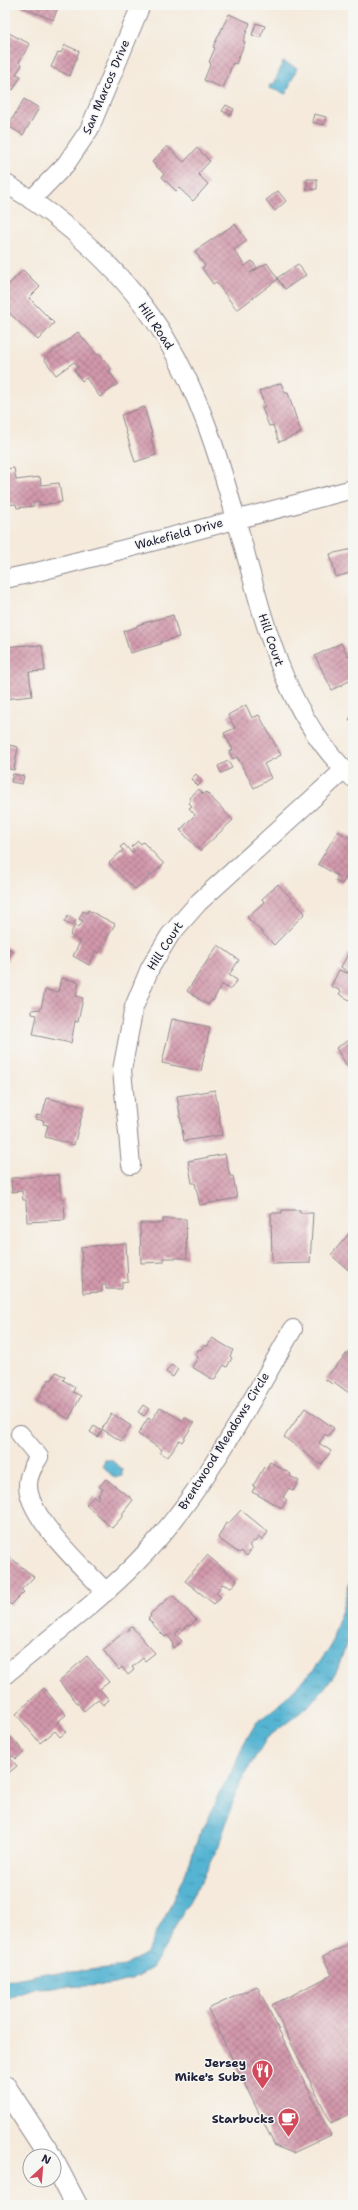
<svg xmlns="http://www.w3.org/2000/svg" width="358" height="2210" font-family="'Shantell Sans',sans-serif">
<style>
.water{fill:url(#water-ripples);stroke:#3b6b86}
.building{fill:url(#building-cross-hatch)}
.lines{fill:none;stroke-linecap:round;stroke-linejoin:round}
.minor-casing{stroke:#8c868b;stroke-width:20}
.major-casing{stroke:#8c868b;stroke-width:24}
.minor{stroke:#fff;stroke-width:18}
.major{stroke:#fff;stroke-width:22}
.labels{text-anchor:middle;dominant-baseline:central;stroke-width:3;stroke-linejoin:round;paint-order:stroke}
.street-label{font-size:12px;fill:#22223b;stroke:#f6f6f2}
.poi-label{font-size:12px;font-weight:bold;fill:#22223b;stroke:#f6f6f2;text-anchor:end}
</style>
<defs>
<pattern id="water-ripples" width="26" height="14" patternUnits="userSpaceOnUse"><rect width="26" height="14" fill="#54b4d2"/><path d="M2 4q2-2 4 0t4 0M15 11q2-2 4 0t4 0" fill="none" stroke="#4592ac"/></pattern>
<pattern id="building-cross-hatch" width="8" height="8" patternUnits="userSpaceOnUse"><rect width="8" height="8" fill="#d298ab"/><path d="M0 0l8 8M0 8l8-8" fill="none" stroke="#aa7c8c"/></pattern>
</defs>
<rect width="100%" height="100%" fill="#f6f6f2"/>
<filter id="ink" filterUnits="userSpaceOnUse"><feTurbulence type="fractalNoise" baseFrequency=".025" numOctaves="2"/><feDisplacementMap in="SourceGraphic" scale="8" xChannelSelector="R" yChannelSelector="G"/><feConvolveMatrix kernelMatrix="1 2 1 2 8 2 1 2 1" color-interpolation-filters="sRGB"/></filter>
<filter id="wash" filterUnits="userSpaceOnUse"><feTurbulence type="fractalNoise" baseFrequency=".012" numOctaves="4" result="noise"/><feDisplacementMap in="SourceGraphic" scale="16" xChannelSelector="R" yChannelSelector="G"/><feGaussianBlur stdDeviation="0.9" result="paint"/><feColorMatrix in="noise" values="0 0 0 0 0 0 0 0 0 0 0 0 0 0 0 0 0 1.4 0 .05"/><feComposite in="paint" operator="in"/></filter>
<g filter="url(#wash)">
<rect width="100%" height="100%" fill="#f5eadb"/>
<g class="water">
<path d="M 283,62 L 297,68 L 286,94 L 269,88 L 270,84 L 274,84 Z"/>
<path d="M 105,1460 L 111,1460 L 122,1469 L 122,1476 L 114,1478 L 103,1466 Z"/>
<path d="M 353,1572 L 353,1623 L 338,1668 L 331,1680 L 310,1705 L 267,1738 L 251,1764 L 238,1787 L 219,1845 L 204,1876 L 177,1922 L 168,1942 L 152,1968 L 132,1979 L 110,1985 L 36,1988 L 5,1999 L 5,1981 L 46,1973 L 62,1973 L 125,1966 L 146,1953 L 167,1913 L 190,1862 L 199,1835 L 208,1820 L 219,1793 L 233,1770 L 243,1745 L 256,1723 L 275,1708 L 315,1668 L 330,1648 Z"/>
</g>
<g id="blocks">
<g class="building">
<path d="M 17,5 L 59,5 L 53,20 Z"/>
<path d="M 229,14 L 250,23 L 243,41 L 245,42 L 236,64 L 233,63 L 223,88 L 204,80 L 211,63 L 209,62 L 215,48 L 213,47 Z"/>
<path d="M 256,23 L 265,26 L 260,38 L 252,35 Z"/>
<path d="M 5,31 L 30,44 L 19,62 L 22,65 L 16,74 L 21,76 L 13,90 L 5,85 Z"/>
<path d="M 65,45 L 79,51 L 70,76 L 51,67 L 58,52 L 61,53 Z"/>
<path d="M 24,99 L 39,108 L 23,135 L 8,126 Z"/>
<path d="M 226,105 L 234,109 L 231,115 L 222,111 Z"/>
<path d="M 314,114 L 326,117 L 324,125 L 312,122 Z"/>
<path d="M 167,146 L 184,162 L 197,148 L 210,161 L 198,174 L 208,184 L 193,201 L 179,188 L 176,191 L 162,177 L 164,174 L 152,162 Z"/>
<path d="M 307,179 L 317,179 L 317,189 L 307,190 Z"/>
<path d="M 278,191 L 286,201 L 275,211 L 266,200 Z"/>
<path d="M 235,224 L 247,241 L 234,250 L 245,266 L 252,261 L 257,268 L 250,273 L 267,263 L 278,279 L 237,310 L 216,282 L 213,284 L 202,268 L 205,266 L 195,251 Z"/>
<path d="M 298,264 L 306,275 L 285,289 L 277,278 Z"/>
<path d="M 23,270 L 40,287 L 29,298 L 54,323 L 38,340 L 5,309 L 5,288 Z"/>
<path d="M 78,332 L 97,355 L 100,354 L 111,369 L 109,371 L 118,384 L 100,397 L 86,378 L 82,381 L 74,369 L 78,367 L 74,362 L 56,375 L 44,359 Z"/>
<path d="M 281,383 L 285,393 L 288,393 L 301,433 L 279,442 L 273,425 L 269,426 L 262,408 L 265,406 L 259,391 Z"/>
<path d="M 144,407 L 153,437 L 151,438 L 156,455 L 135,462 L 121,415 Z"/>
<path d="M 14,468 L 16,480 L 40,477 L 41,485 L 59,483 L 62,502 L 40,505 L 39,501 L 34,502 L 34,506 L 17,508 L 16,504 L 5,505 L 5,469 Z"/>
<path d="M 353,549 L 353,572 L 336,577 L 330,554 Z"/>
<path d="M 173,615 L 179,637 L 161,642 L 161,644 L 130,653 L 123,631 L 137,627 L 137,625 Z"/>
<path d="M 341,643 L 348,656 L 353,654 L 353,689 L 349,681 L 332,690 L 315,656 Z"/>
<path d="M 27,645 L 42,646 L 45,671 L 29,672 L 32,696 L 5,699 L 5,647 Z"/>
<path d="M 246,705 L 252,718 L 259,715 L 281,755 L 264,764 L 271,778 L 254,788 L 237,757 L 233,759 L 229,752 L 233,750 L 224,733 L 235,728 L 228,715 Z"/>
<path d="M 353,715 L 353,724 L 349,719 Z"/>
<path d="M 5,744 L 18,747 L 14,770 L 5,768 Z"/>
<path d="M 228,761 L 232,768 L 221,773 L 218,766 Z"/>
<path d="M 13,774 L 24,776 L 22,784 L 11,782 Z"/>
<path d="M 196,774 L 202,781 L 198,786 L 191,779 Z"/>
<path d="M 199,789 L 203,794 L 206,792 L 233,820 L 200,851 L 180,830 L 195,815 L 189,808 L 192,806 L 188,802 L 190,800 L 189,798 Z"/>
<path d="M 338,831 L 353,840 L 353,881 L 346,877 L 342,884 L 335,881 L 338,876 L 318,864 Z"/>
<path d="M 138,841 L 141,844 L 143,842 L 164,864 L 135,889 L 109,863 L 123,850 L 120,847 L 124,844 L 132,853 L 134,850 L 131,847 Z"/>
<path d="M 278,884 L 305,913 L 274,945 L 247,917 L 264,902 L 262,899 Z"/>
<path d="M 88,910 L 115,924 L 99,953 L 96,951 L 89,965 L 73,956 L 80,942 L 70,935 L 75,925 L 79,927 L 83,921 L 79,919 L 83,911 L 87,913 Z"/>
<path d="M 68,916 L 76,920 L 73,926 L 64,922 Z"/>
<path d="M 218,945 L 239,960 L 229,975 L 237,980 L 230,990 L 222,984 L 213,1001 L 212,1000 L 208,1005 L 187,991 Z"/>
<path d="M 5,946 L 13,951 L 5,963 Z"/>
<path d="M 350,950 L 353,952 L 353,1002 L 339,994 L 341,991 L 331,986 L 339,970 L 350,974 L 341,967 Z"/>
<path d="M 61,978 L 79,982 L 76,996 L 83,998 L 78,1022 L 75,1021 L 71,1043 L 33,1035 L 37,1015 L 32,1014 L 32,1010 L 41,1009 L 45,990 L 58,992 Z"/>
<path d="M 172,1019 L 210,1027 L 201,1071 L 162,1063 Z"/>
<path d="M 353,1038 L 353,1069 L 351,1066 L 348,1068 L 336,1048 Z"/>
<path d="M 215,1090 L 222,1135 L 184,1141 L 177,1096 Z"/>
<path d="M 47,1098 L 84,1107 L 74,1145 L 45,1137 L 48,1125 L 43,1124 L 44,1121 L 36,1119 L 37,1115 L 42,1116 Z"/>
<path d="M 225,1154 L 230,1176 L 233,1176 L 237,1198 L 200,1205 L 195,1183 L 192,1183 L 188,1161 Z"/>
<path d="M 59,1175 L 61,1198 L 64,1198 L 65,1220 L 27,1222 L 26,1200 L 23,1200 L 22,1191 L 12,1192 L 11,1178 Z"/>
<path d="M 282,1210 L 300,1210 L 300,1213 L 313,1213 L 310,1263 L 272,1264 L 271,1213 L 282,1213 Z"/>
<path d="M 163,1219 L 186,1219 L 187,1258 L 164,1258 L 164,1262 L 141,1263 L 140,1223 L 163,1223 Z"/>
<path d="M 353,1229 L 353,1274 L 331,1255 Z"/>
<path d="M 126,1243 L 128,1281 L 122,1282 L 122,1289 L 106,1289 L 106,1285 L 102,1285 L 102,1292 L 83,1293 L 81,1247 Z"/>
<path d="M 212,1338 L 233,1350 L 230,1356 L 232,1358 L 227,1367 L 224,1365 L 214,1380 L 192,1367 L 198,1357 L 195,1355 L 199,1349 L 201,1350 L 204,1345 L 207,1347 Z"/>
<path d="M 353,1346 L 353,1396 L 334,1382 L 332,1384 L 325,1379 Z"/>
<path d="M 171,1365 L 178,1369 L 173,1377 L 166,1372 Z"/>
<path d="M 56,1372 L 65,1377 L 63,1380 L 75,1387 L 73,1392 L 81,1396 L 69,1419 L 37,1400 L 49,1379 L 52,1380 Z"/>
<path d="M 143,1405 L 149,1409 L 144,1416 L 138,1412 Z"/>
<path d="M 160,1407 L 183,1421 L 185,1417 L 194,1423 L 182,1442 L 179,1440 L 168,1457 L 160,1453 L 162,1450 L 138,1434 L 148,1418 L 152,1420 Z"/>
<path d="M 305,1408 L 334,1428 L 328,1436 L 325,1434 L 319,1443 L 331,1451 L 321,1465 L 284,1437 Z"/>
<path d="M 111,1413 L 131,1426 L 121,1441 L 102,1429 Z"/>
<path d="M 94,1426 L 102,1431 L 98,1437 L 90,1432 Z"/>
<path d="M 270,1462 L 291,1474 L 290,1476 L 299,1481 L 293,1491 L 289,1488 L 283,1497 L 287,1500 L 282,1508 L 252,1492 L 255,1487 L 253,1486 L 264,1467 L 267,1468 Z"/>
<path d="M 106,1479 L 133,1500 L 122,1514 L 124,1515 L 112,1528 L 86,1505 L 94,1496 L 97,1499 L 100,1496 L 98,1495 L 103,1489 L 99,1487 Z"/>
<path d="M 241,1510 L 268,1532 L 262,1540 L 258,1537 L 255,1542 L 253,1541 L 249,1546 L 252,1548 L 247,1556 L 241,1551 L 239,1553 L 218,1538 L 226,1523 L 228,1524 Z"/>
<path d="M 5,1553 L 34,1577 L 21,1590 L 24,1592 L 11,1605 L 5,1600 Z"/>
<path d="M 207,1555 L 237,1580 L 231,1588 L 222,1584 L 216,1593 L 221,1597 L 214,1604 L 185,1581 Z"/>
<path d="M 172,1595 L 196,1620 L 190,1626 L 188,1625 L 183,1630 L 181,1628 L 175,1634 L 182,1641 L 173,1648 L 172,1641 L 167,1635 L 165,1637 L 148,1619 L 151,1616 L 150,1614 Z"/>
<path d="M 132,1627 L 155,1653 L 145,1661 L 143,1658 L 132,1667 L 134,1670 L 128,1675 L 122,1667 L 119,1670 L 103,1650 L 125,1631 L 126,1632 Z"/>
<path d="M 87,1656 L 109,1682 L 100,1689 L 109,1700 L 103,1705 L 98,1699 L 84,1711 L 59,1681 Z"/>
<path d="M 44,1688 L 66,1715 L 57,1722 L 66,1732 L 60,1737 L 55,1731 L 40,1743 L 16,1714 Z"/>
<path d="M 5,1730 L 24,1752 L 16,1759 L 13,1756 L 10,1758 L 17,1766 L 5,1776 Z"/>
<path d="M 353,1942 L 353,2117 L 351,2113 L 331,2123 L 272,2005 L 332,1975 L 323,1957 Z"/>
<path d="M 257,1986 L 331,2135 L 293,2153 L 275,2146 L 208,2009 Z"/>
</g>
</g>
</g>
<g filter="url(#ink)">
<use href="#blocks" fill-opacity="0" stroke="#8c868b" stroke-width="1"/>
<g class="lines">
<defs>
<g id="minor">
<path d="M 5,183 C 66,219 128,276 165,337 C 199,393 219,457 236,519 C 262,610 280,711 353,778"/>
<path d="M 31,200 L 66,164 L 89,130 L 141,5"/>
<path d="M 5,579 L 33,573 L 353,489"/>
<path d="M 131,1165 L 122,1070 L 134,1007 L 150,968 L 170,935 L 199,902 L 344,770"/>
<path d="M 20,1434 L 39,1457 C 34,1465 28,1474 28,1485 C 28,1518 84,1568 106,1592"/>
<path d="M 5,1675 C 49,1638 96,1604 136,1563 C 202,1496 246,1409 293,1329"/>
</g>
<g id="major">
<path d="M 5,2087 L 50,2156"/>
<path d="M 54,2163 L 76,2205"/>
</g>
</defs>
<use href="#minor" class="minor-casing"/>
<use href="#major" class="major-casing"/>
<use href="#minor" class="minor"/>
<use href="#major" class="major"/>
</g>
</g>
<defs>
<symbol id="restaurant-pin" viewBox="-11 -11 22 30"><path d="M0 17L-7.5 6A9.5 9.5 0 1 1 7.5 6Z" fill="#d1495b" stroke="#f6f6f2"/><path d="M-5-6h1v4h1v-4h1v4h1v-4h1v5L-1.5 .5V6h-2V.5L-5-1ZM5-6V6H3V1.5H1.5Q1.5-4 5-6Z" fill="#fff"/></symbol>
<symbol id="cafe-pin" viewBox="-11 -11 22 30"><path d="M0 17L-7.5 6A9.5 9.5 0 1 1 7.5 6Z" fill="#d1495b" stroke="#f6f6f2"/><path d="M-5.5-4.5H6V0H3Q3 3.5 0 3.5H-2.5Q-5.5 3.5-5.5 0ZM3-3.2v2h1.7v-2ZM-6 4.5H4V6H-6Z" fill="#fff"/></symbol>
</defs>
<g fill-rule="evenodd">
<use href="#restaurant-pin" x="250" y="2058" width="25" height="34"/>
<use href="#cafe-pin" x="276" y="2106" width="25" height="34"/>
</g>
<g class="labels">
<g class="street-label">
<text transform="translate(106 87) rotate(-67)">San Marcos Drive</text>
<text transform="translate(156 326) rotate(56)">Hill Road</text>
<text transform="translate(179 534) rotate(-15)">Wakefield Drive</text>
<text transform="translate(271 640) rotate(71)">Hill Court</text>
<text transform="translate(165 946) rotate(-57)">Hill Court</text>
<text transform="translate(224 1441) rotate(-58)">Brentwood Meadows Circle</text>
</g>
<g class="poi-label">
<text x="246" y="2063">Jersey<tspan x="246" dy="14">Mike's Subs</tspan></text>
<text x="274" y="2119">Starbucks</text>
</g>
</g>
<rect width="358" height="2210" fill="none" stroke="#f6f6f2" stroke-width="20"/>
<g transform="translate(42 2168) rotate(26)"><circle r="19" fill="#f6f6f2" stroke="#a1a1a9"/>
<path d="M0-3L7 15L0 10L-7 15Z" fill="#d1495b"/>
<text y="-6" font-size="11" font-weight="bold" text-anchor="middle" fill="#22223b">N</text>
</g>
</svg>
